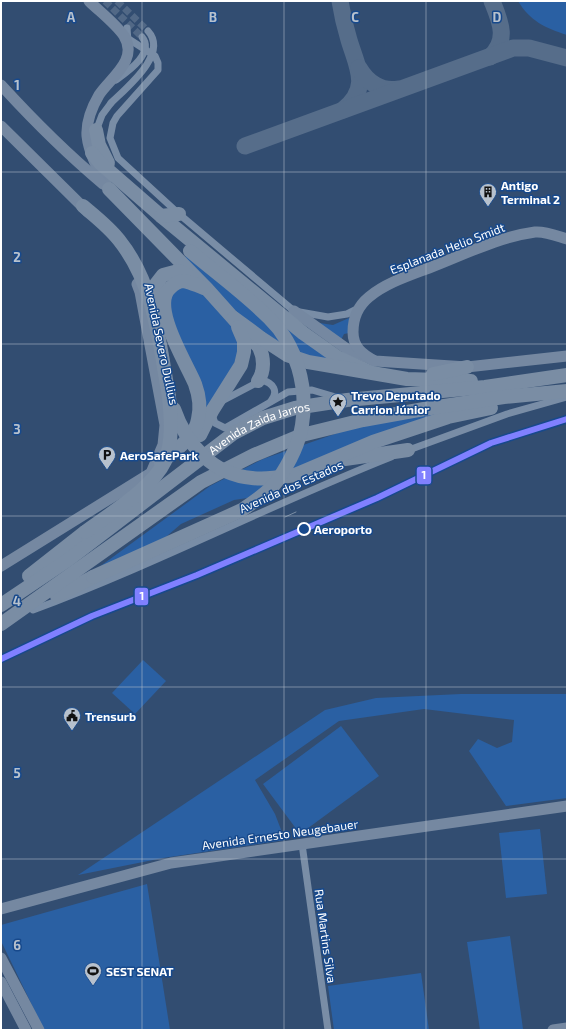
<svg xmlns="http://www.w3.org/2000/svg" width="568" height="1031" font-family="'Exo 2',sans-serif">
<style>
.green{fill:#2a60a3}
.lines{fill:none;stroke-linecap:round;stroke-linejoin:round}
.taxiway{stroke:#566d8a;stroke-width:17}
.street-tunnel{stroke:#516886;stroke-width:7;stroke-dasharray:7 3.5;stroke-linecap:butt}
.street{stroke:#798da6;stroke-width:7}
.secondary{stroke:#7588a1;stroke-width:11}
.highway{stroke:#7a8da4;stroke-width:14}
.tram{stroke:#7a8da4;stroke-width:1}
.street-bridge{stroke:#798da6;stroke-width:7}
.highway-bridge{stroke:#7a8da4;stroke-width:14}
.metro-1-casing{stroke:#17498c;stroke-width:9}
.metro-1{stroke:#8080ff;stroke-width:6}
.grid{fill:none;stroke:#b7c1cd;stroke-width:1;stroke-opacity:0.55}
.stop-dot{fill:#17498c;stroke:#fff;stroke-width:2}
.labels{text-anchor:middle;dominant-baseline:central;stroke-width:3;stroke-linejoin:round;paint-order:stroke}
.poi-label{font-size:12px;font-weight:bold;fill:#fff;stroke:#17498c;text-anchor:start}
.street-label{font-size:12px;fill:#fff;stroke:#17498c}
.stop-label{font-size:12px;font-weight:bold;fill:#fff;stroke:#17498c;text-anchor:start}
.grid-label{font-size:13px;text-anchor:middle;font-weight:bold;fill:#b7c1cd;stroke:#17498c;stroke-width:3;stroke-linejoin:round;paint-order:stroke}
.line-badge{stroke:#17498c;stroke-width:1.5}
.badge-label{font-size:11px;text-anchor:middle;font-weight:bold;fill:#fff}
</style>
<rect width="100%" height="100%" fill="#324d71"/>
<g class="green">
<path d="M 518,1 L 567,1 L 567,35 C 545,28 530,21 518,1 Z"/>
<path d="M 191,249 L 344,364 L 308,358 L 251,327 L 184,259 Z"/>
<path d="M 186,285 L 207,292 L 236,329 L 241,351 L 196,435 L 204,403 L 175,338 L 169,301 L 176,289 Z"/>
<path d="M 349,318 L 349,333 L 344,334 L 340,342 L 313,322 L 333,325 Z"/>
<path d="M 460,409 L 373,438 L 254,497 L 234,500 L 181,524 L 160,542 L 91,573 L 210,486 L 263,459 L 352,428 Z"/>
<path d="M 143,660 L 166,681 L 135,714 L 112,693 Z"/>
<path d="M 461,694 L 567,694 L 567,798 L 506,806 L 469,751 L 478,739 L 497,748 L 512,742 L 514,720 L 424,709 L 339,721 L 255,780 L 275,814 L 285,840 L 163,858 L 78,875 L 325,710 L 376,698 Z"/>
<path d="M 341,726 L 379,776 L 300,834 L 263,784 Z"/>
<path d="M 540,829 L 547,894 L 506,898 L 499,833 Z"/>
<path d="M 147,884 L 170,1030 L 44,1030 L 1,941 L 1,925 Z"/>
<path d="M 510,936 L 523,1029 L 480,1030 L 467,942 Z"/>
<path d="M 421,973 L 429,1030 L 334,1030 L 328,986 Z"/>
</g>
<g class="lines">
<g class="taxiway">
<path d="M 340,1 C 342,14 345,27 349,40 C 357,67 371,88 343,110"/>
<path d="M 490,57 C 509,40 500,21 492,1"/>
<path d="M 359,68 C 367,82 381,92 398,89"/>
<path d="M 245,146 L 513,48 L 529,48 L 567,58"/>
</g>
<g class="street-tunnel">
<path d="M 105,1 L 142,37"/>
<path d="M 117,1 L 148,31"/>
</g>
<g class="street">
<path d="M 127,28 L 128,41"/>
<path d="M 124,36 L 155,56 L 158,63 L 158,70 L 117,116 L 113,123 L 110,138 L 118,158 L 179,214 L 294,311 L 328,317 L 347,314 L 359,308"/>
<path d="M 116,80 C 127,72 155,53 142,37"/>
<path d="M 96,131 L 102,115 L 111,103"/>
<path d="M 222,401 L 262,380 C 273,383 279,391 271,401"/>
<path d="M 212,415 L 215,423 L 225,428 L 288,392 L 312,390 L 339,398"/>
<path d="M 406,451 L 507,414 L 567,397"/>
<path d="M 33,610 C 154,565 270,505 391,457"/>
<path d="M 302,844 L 328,1030"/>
</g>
<g class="secondary">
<path d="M 89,1 C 99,11 116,24 124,36 C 139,60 110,78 99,95 C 92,107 86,122 87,136 C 89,155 100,173 109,189"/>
<path d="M 1,85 C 33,120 66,153 103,184"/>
<path d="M 1,126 L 88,212"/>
<path d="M 294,311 L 347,349 L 375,361 L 467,367 L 567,356"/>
<path d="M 375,361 C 362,354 353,347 353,332 C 353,318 358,306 369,297 C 386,283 408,276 429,268 C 463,255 498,237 535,232 C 545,231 557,236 567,239"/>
<path d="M 1,566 L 151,473 L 163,445 L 165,425 L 140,292 L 137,284"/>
<path d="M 1,909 L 171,863 L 567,806"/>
<path d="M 1,958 L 39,1030"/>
<path d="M 1,982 L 26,1030"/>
<path d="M 553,1030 L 567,1028"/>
</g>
<g class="highway">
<path d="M 96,130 L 99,145 L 108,163"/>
<path d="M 92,153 L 100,163 L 161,216 L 303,333 L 337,357 L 370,372"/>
<path d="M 109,189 L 207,289 L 259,347 C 264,357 265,371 258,381"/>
<path d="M 83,206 C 96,217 109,227 119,240 C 155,285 159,342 169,397"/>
<path d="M 161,216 L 179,214"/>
<path d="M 154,304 L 156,284 L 163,275 L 178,271 L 183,272 L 192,278"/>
<path d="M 234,318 L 261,338 L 287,355 L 308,362 L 407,379 L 471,381"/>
<path d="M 433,374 L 467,367"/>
<path d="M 200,435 L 212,411 L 241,365 L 244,352 L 244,341 L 238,327"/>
<path d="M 345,459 L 408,450"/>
<path d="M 161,463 C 175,450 195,438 198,419 C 201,407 199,395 195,384 C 187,364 150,306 170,288 C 174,284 178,281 184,281 C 190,282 198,286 204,288"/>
<path d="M 295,475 L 373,442 L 448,417 L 491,408"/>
<path d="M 29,576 L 85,532"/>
<path d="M 57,596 L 93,577"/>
<path id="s1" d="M 1,605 L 68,560 L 234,433 L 263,418 L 295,408 L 347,400 L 485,387 L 567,375"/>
<path d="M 1,624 L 201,482 L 254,455 L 302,435 L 363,420 L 424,409 L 504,397 L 567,391"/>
</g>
<path class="tram" d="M 285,517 L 296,512"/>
<path class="street-bridge" d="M 111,103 C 126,88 169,54 148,31"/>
<g class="highway-bridge">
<path d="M 174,409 C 186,444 213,475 252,478 C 267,480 281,477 295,475"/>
<path d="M 85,532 C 109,514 152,489 165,461 C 173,441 171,418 169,397"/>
<path d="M 93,577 L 242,510 C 254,501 269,493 277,481 C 288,465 299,444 302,425 C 308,388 297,345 269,318 C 245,294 216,273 190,251"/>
</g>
<defs>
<path id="metro-1" d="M 1,659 L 92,616 L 197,575 L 377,498 L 491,443 L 567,419"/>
</defs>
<use href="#metro-1" class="metro-1-casing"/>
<use href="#metro-1" class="metro-1"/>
</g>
<path class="grid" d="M 142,1 L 142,1030M 284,1 L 284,1030M 426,1 L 426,1030M 1,172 L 567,172M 1,344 L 567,344M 1,516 L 567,516M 1,687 L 567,687M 1,859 L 567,859"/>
<defs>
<symbol id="building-pin" viewBox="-11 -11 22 30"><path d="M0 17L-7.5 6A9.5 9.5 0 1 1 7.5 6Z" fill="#b7c1cd" stroke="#17498c"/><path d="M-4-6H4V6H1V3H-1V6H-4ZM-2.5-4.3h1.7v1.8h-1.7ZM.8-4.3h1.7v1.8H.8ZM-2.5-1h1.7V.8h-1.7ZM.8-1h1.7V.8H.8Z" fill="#111"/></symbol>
<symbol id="sight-pin" viewBox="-11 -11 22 30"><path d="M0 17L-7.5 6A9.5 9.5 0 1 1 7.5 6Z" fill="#b7c1cd" stroke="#17498c"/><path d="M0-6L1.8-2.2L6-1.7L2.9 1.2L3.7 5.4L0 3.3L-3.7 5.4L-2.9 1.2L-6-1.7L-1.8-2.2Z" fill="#111"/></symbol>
<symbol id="parking-pin" viewBox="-11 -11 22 30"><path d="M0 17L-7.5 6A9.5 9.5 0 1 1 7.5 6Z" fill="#b7c1cd" stroke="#17498c"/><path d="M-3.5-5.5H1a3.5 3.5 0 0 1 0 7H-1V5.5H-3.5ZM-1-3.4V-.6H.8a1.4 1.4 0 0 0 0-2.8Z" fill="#111"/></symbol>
<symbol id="civic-pin" viewBox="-11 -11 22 30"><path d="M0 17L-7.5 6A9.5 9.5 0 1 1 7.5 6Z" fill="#b7c1cd" stroke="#17498c"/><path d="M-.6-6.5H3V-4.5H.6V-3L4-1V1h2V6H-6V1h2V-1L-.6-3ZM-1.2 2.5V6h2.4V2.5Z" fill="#111"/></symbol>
<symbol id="stadium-pin" viewBox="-11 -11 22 30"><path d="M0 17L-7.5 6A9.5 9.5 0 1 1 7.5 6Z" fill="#b7c1cd" stroke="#17498c"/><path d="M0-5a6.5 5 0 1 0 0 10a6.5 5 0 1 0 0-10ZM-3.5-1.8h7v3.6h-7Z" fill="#111"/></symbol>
</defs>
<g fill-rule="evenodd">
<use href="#building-pin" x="478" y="182" width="20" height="27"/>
<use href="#sight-pin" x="328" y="392" width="20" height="27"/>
<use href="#parking-pin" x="97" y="445" width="20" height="27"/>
<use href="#civic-pin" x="62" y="706" width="20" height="27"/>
<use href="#stadium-pin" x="83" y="961" width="20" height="27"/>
</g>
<circle class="stop-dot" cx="304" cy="529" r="6"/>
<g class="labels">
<g class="poi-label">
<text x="501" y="185">Antigo<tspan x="501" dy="14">Terminal 2</tspan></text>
<text x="351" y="395">Trevo Deputado<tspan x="351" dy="14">Carrion Júnior</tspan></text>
<text x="120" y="455">AeroSafePark</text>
<text x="85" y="716">Trensurb</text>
<text x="106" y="971">SEST SENAT</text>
</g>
<g class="street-label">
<text transform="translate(447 248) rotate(-21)">Esplanada Helio Smidt</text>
<text transform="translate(162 344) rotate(78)">Avenida Severo Dullius</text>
<text stroke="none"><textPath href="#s1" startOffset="315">Avenida Zaida Jarros</textPath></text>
<text transform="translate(291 486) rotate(-24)">Avenida dos Estados</text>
<text transform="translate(280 834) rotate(-8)">Avenida Ernesto Neugebauer</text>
<text transform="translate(326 936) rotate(82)">Rua Martins Silva</text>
</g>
<g class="stop-label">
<text x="314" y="529">Aeroporto</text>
</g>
</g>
<g class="grid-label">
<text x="71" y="22">A</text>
<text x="213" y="22">B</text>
<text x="355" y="22">C</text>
<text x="497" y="22">D</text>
<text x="17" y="90">1</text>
<text x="17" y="262">2</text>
<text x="17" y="434">3</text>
<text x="17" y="606">4</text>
<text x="17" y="778">5</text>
<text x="17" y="950">6</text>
</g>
<g class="line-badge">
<rect x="416" y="466" width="16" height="19" rx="4" fill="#8080ff"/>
<rect x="134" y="587" width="15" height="19" rx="4" fill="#8080ff"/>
</g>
<g class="badge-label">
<text x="424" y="479">1</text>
<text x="142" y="600">1</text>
</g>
<rect width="568" height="1031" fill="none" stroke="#ffffff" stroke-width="4"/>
</svg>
